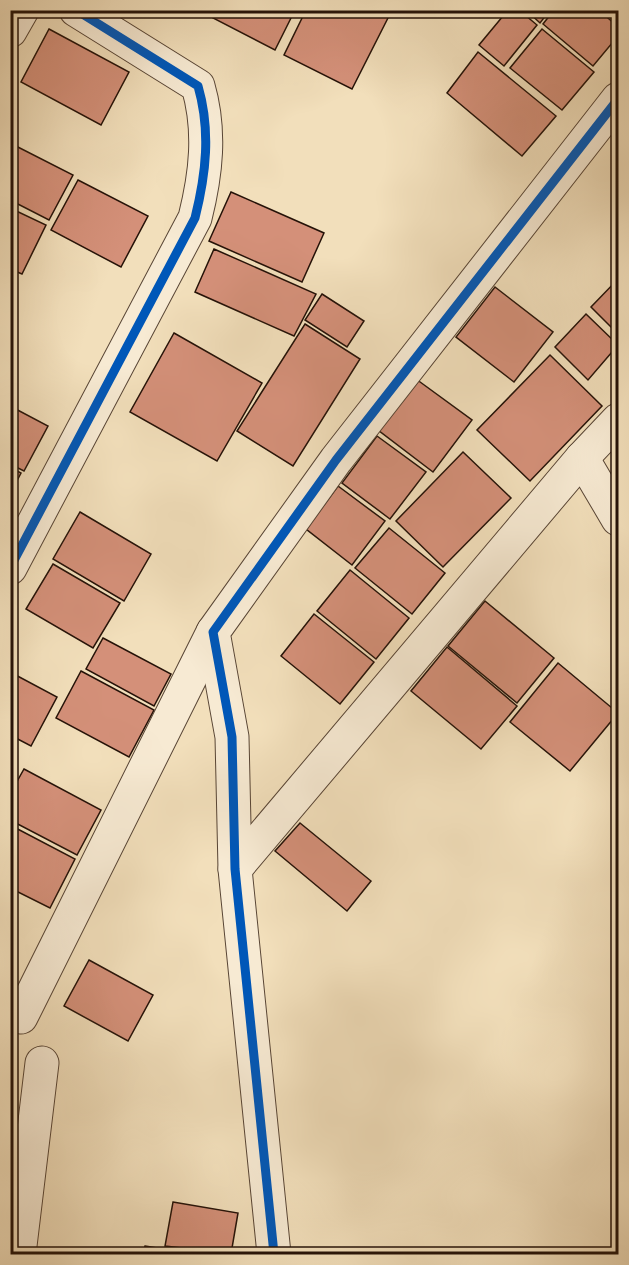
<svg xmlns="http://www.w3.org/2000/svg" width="629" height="1265" font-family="'IM FELL DW Pica',serif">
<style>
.building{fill:#d49079;stroke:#251208;stroke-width:1.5}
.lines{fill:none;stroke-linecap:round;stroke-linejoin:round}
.minor-casing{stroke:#584535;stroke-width:35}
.minor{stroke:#f7ead3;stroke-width:33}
.cycleway-casing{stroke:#f7ead3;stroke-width:13}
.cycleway{stroke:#0057b8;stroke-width:9}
</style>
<rect width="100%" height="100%" fill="#f2dfbb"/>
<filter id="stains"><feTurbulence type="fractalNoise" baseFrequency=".00333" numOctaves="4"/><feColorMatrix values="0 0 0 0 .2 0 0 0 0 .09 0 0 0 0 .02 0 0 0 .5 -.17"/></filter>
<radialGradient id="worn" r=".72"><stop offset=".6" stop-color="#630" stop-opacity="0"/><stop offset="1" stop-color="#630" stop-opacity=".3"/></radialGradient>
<g class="building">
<path d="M 217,10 L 295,10 L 275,50 L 213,18 Z"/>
<path d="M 306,10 L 392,10 L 352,89 L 284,55 Z"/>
<path d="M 508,10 L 519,10 L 537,25 L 504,66 L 479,45 Z"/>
<path d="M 526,10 L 550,10 L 540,23 Z"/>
<path d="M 554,10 L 599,10 L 618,27 L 618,36 L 593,66 L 543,24 Z"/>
<path d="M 49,29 L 129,72 L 101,125 L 21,82 Z"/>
<path d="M 542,29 L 594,72 L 562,110 L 510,68 Z"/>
<path d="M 478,52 L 556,116 L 522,156 L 447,93 Z"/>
<path d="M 10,143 L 73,175 L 49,220 L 10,200 Z"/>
<path d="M 78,180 L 148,216 L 121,267 L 51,230 Z"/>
<path d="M 231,192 L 324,233 L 302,282 L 209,241 Z"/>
<path d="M 10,208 L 46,225 L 22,274 L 10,269 Z"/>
<path d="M 214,249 L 316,294 L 294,336 L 195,292 Z"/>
<path d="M 618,279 L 618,334 L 591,307 Z"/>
<path d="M 495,287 L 553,332 L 514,382 L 456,337 Z"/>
<path d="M 322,294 L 364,321 L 347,347 L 305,320 Z"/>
<path d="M 586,314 L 618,345 L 588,380 L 555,347 Z"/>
<path d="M 305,324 L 360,359 L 293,466 L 237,431 Z"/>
<path d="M 174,333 L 262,383 L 217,461 L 130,412 Z"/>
<path d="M 550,355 L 602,406 L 530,481 L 477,430 Z"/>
<path d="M 416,379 L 472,420 L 433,472 L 378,430 Z"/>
<path d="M 10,406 L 48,426 L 24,471 L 10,464 Z"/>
<path d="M 377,436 L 426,472 L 390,519 L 342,483 Z"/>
<path d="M 463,452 L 511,498 L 443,567 L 396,521 Z"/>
<path d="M 10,467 L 21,473 L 10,494 Z"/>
<path d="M 338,486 L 385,521 L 352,565 L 306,529 Z"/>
<path d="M 80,512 L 151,554 L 124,601 L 53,559 Z"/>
<path d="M 389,528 L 445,573 L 412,614 L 355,568 Z"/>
<path d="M 53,564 L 120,603 L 93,648 L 26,609 Z"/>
<path d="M 350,570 L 409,618 L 376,659 L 317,611 Z"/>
<path d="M 485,601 L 554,658 L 517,703 L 448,646 Z"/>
<path d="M 314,614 L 374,662 L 340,704 L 281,656 Z"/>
<path d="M 103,638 L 171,674 L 154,706 L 86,669 Z"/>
<path d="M 447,647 L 517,706 L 481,749 L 411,691 Z"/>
<path d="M 558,663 L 618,713 L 570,771 L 510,722 Z"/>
<path d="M 81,671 L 154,710 L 129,757 L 56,718 Z"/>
<path d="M 10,672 L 57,697 L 31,746 L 10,735 Z"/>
<path d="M 24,769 L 101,810 L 77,855 L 10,820 L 10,794 Z"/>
<path d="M 300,823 L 371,881 L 347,911 L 275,851 Z"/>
<path d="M 10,825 L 75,859 L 50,908 L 10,888 Z"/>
<path d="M 89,960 L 153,995 L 128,1041 L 64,1006 Z"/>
<path d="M 173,1202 L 238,1213 L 231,1254 L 165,1246 Z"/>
<path d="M 145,1246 L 194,1254 L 143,1254 Z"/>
</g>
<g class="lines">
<defs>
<g id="minor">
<path d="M 10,31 L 22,10"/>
<path d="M 582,458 L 618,519"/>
<path d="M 10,568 L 195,218 C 206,174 211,131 198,86 L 76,10"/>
<path d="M 235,869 L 582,458 L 618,420"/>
<path d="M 21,1017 L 213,632"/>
<path d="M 19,1254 L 42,1063"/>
<path d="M 274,1254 L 235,869 L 232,737 L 213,632 L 336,460 L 618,99"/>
</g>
</defs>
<use href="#minor" class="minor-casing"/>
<use href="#minor" class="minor"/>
<defs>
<g id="cycleway">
<path d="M 10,568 L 195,218 C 206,174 211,131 198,86 L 76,10"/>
<path d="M 274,1254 L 235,869 L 232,737 L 213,632 L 336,460 L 618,99"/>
</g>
</defs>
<use href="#cycleway" class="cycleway-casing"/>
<use href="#cycleway" class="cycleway"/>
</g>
<rect width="629" height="1265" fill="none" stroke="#f2dfbb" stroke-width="36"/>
<rect x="12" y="12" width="605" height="1241" fill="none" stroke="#251208" stroke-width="3"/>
<rect x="18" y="18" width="593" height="1229" fill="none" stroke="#251208" stroke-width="1.5"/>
<rect width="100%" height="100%" filter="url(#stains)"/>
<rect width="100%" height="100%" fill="url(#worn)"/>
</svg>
